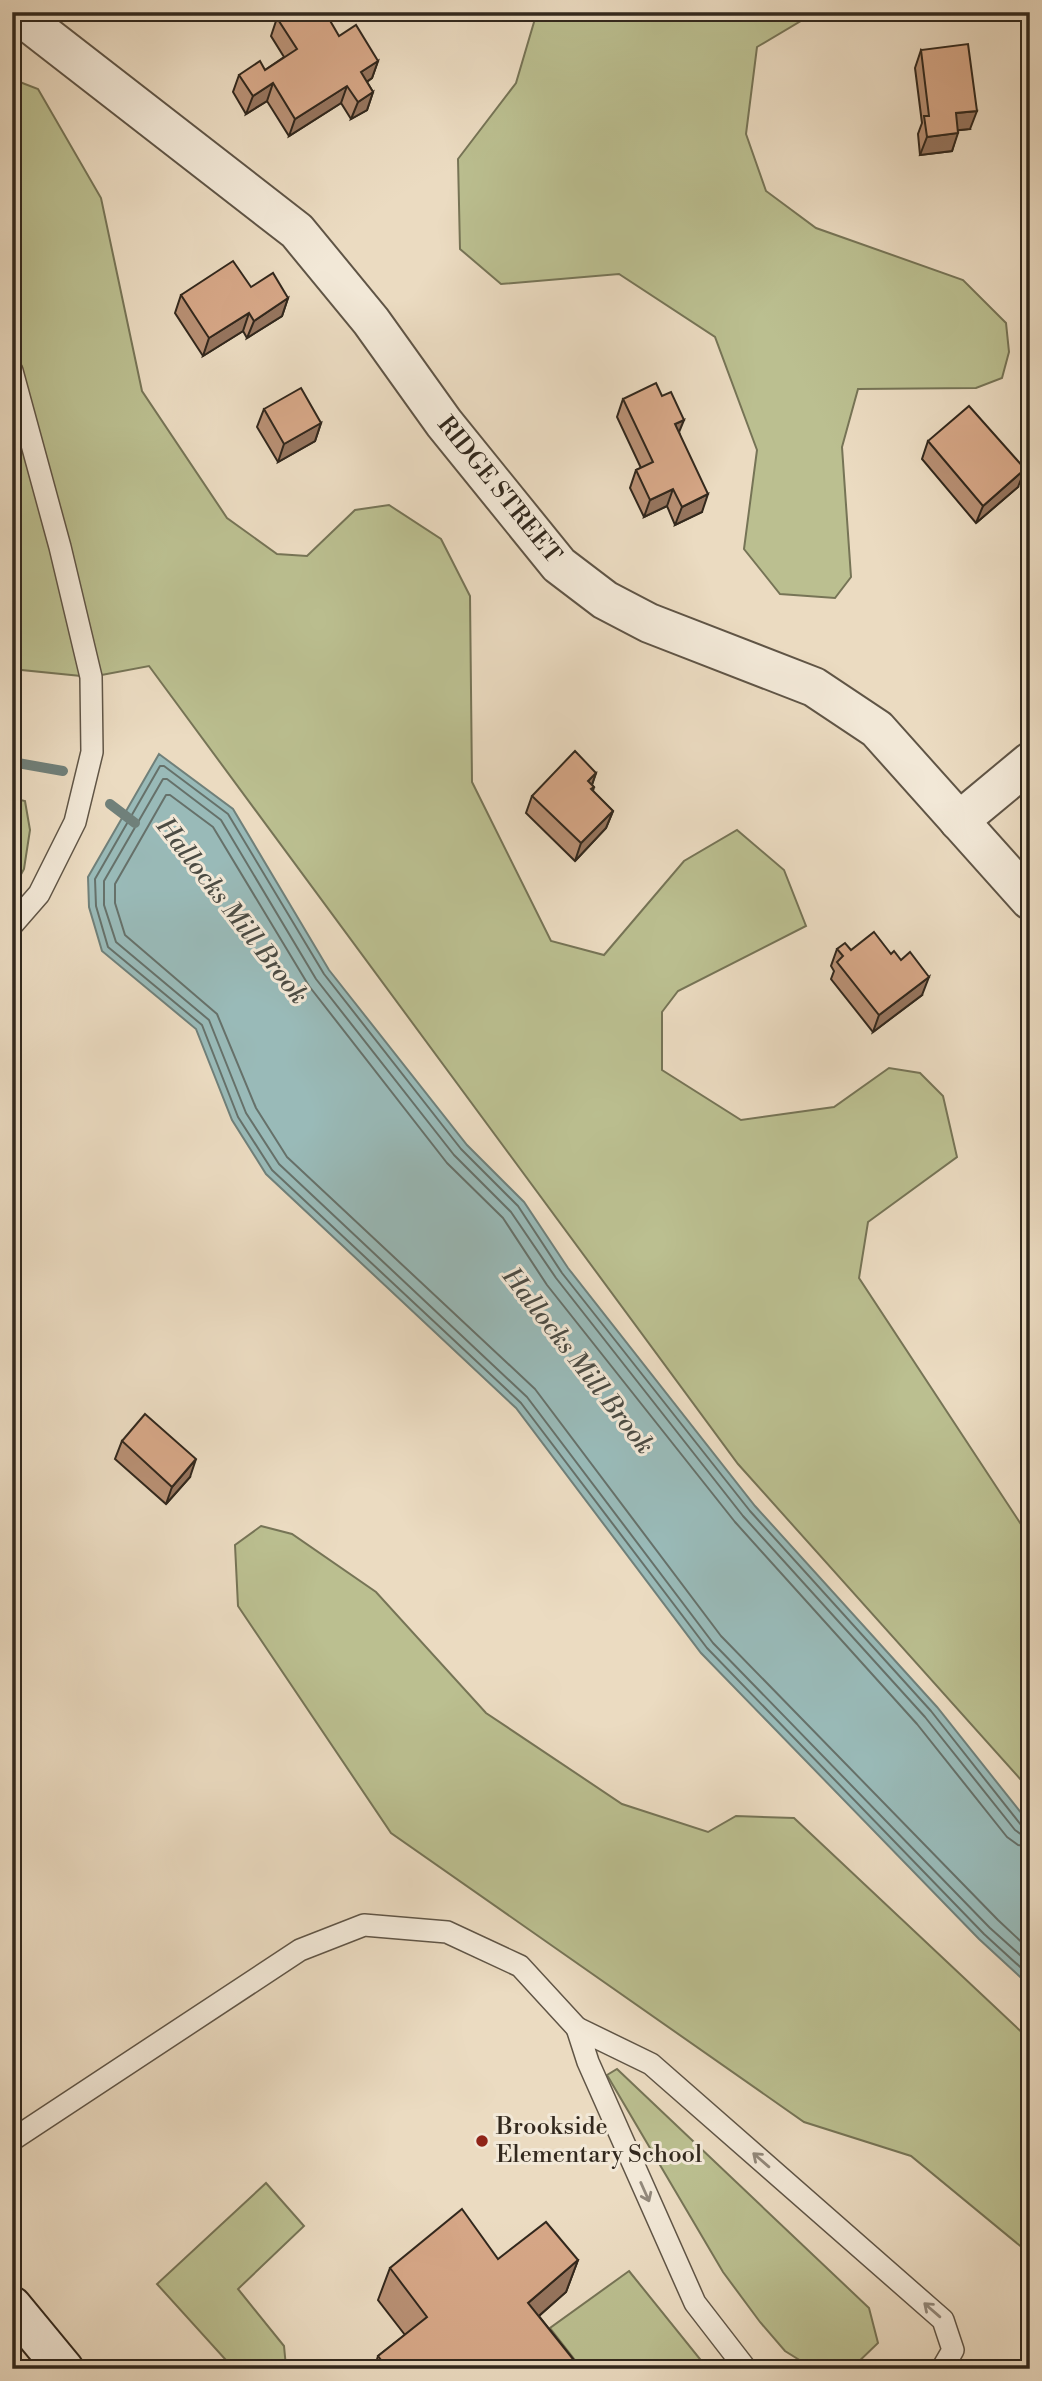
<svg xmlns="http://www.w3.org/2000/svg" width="1042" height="2381" font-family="'Libre Bodoni',serif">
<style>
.green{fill:#bbbf90;stroke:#767456;stroke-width:2}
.water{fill:#99bab8;stroke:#70807a;stroke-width:2}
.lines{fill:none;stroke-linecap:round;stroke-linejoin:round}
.shore{stroke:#66716a;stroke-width:2}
.stream{stroke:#70807a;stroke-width:10}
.lane-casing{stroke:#605546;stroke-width:24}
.street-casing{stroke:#605546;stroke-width:42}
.secondary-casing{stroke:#32281d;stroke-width:42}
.lane{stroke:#f2e8d7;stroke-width:21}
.street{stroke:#f2e8d7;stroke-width:38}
.secondary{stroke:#f2e8d7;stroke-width:38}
.wall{fill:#b89074;stroke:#32281d;stroke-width:2}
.shaded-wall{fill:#96755e;stroke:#32281d;stroke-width:2}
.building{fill:#d6a787;stroke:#32281d;stroke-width:2}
.oneway{stroke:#92887a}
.poi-dot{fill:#8f2418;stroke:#f2e8d7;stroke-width:2.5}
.labels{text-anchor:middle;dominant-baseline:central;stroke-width:6;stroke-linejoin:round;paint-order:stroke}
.street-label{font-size:24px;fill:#32281d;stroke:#f2e8d7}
.poi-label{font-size:24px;fill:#32281d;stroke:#f2e8d7;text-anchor:start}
.water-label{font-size:26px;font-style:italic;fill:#4c4c44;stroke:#f2e8d7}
</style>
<rect width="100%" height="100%" fill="#ebdbc1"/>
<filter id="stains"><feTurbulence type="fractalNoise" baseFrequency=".00286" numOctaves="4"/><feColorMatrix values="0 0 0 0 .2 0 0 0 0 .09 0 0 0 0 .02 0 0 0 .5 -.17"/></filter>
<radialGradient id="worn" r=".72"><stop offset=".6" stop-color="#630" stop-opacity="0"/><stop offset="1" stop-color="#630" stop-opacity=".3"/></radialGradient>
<g class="green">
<path d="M 537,12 L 901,12 L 806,18 L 757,47 L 746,134 L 766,191 L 816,228 L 963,280 L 1006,323 L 1009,352 L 1002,378 L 976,388 L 858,389 L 842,447 L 851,577 L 835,598 L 780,594 L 744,549 L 757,450 L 715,337 L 619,274 L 501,284 L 460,249 L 458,159 L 516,83 Z"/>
<path d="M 12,79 L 38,89 L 101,198 L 142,391 L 227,518 L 277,554 L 307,556 L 355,510 L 389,505 L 441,539 L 470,596 L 472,782 L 551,941 L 604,955 L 684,861 L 737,830 L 784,870 L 806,926 L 678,991 L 662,1012 L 662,1070 L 741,1120 L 834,1107 L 889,1068 L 920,1073 L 943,1096 L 957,1157 L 868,1222 L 859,1278 L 1030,1538 L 1030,1790 L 738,1464 L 149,666 L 91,677 L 12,669 Z"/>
<path d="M 12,798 L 25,801 L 30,830 L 24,869 L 12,891 Z"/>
<path d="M 261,1526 L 292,1534 L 376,1592 L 486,1713 L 622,1804 L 708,1832 L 736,1816 L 794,1818 L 1030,2040 L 1030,2254 L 911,2156 L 804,2122 L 391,1833 L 238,1606 L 235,1545 Z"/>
<path d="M 617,2069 L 869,2308 L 878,2343 L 851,2369 L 814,2369 L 785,2351 L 760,2322 L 723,2272 L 607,2075 Z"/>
<path d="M 266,2183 L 304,2226 L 238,2289 L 284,2346 L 286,2367 L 284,2369 L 234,2369 L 157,2284 Z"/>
<path d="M 629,2271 L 708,2369 L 582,2369 L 550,2328 Z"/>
</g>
<path class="water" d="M 159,754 L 233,809 L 329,970 L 467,1145 L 524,1202 L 568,1268 L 755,1506 L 937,1707 L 1030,1824 L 1030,1986 L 979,1939 L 701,1653 L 516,1408 L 266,1174 L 232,1120 L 196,1029 L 102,951 L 89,907 L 88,877 Z"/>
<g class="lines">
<g class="shore">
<path d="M 1030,1827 L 1021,1825 L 931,1711 L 750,1511 L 562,1273 L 518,1206 L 461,1149 L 324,974 L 228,814 L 164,766 L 160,766 L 95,879 L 96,906 L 108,947 L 202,1025 L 238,1117 L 272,1170 L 521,1403 L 707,1648 L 984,1934 L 1030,1976"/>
<path d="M 1030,1836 L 1022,1835 L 1015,1830 L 925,1717 L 743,1516 L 556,1278 L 511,1212 L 454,1155 L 316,979 L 221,820 L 167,779 L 163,779 L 104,881 L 104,905 L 116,942 L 209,1020 L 246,1113 L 279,1164 L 527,1397 L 713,1643 L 990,1928 L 1030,1964"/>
<path d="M 1030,1847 L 1018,1845 L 1007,1837 L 917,1724 L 735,1522 L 547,1285 L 503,1218 L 447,1163 L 309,986 L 213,827 L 170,795 L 166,795 L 115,884 L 115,903 L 125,935 L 217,1014 L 256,1108 L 287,1157 L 535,1389 L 721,1636 L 998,1920 L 1030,1950"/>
</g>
<g class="stream">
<path d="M 12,762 L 63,771"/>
<path d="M 110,804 L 135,823"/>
</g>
<defs>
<g id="lane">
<path d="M 12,371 L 60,547 L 91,677 L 92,752 L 75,822 L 39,894 L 12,925"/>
<path d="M 12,2140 L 300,1950 L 364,1925 L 447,1932 L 520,1966 L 577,2028"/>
<path d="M 746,2369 L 695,2303 L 588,2062 L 577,2028 L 651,2064 L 943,2320 L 953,2350 L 942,2369"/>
</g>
<g id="street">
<path d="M 15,12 L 297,231 L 371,321 L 444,423 L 559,565 L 605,600 L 649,623 L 814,687 L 877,729 L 1030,900"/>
<path d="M 959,821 L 1030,762"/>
</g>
<path id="secondary" d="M 12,2306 L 64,2369"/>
</defs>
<use href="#lane" class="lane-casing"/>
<use href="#street" class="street-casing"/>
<use href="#secondary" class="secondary-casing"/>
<use href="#lane" class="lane"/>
<use href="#street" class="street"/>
<use href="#secondary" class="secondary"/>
</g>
<g class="wall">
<path d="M 277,18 L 339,36 L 378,61 L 372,78 L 367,82 L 373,92 L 367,110 L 351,119 L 341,103 L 289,136 L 267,101 L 246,114 L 233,92 L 239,75 L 265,70 L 284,57 L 271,36 Z"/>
<path d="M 921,50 L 970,129 L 958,130 L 952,151 L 920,155 L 918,134 L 922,123 L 915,68 Z"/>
<path d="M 251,287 L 288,298 L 282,316 L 247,338 L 243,331 L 203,356 L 175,313 L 181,295 Z"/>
<path d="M 623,399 L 679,432 L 702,512 L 675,525 L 667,506 L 644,517 L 630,488 L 636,470 L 641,468 L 617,417 Z"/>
<path d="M 264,409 L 321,423 L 315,441 L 278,462 L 257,427 Z"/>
<path d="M 928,441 L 1018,487 L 976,523 L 922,459 Z"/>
<path d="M 596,773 L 592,785 L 594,787 L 593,791 L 613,811 L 606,828 L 575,861 L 526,813 L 532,796 Z"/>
<path d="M 837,949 L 851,950 L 922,995 L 873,1032 L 831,979 L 834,971 L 831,966 Z"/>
<path d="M 122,1441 L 190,1477 L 166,1504 L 115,1459 Z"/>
<path d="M 498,2259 L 578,2260 L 566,2292 L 539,2316 L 581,2369 L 374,2369 L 378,2356 L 405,2335 L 378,2300 L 390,2268 Z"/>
</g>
<g class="shaded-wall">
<path d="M 378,61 L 372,78 L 354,90 L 361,72 Z"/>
<path d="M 273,83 L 267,101 L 246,114 L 253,96 Z"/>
<path d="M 347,86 L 341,103 L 289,136 L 295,119 Z"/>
<path d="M 373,92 L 367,110 L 351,119 L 358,102 Z"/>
<path d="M 977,111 L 970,129 L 950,131 L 956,113 Z"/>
<path d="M 958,133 L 952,151 L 920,155 L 927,137 Z"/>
<path d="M 288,298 L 282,316 L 247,338 L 254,321 Z"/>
<path d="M 249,313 L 243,331 L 203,356 L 209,338 Z"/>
<path d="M 684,420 L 677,437 L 675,424 Z"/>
<path d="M 321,423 L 315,441 L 278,462 L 284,444 Z"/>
<path d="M 1025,469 L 1018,487 L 976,523 L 983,506 Z"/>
<path d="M 673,489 L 667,506 L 644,517 L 650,500 Z"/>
<path d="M 708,494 L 702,512 L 675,525 L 682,507 Z"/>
<path d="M 596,773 L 590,790 L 588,781 Z"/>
<path d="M 613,811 L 606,828 L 575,861 L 581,843 Z"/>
<path d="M 929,977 L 922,995 L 873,1032 L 879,1015 Z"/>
<path d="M 196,1459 L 190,1477 L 166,1504 L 172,1487 Z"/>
<path d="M 578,2260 L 566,2292 L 517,2335 L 528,2303 Z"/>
</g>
<g class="building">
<path d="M 287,12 L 325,12 L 339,36 L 356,25 L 378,61 L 361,72 L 373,92 L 358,102 L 347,86 L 295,119 L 273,83 L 253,96 L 239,75 L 260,61 L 265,70 L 297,49 L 277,18 Z"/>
<path d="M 968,44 L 977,111 L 956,113 L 958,133 L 927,137 L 924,116 L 929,116 L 921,50 Z"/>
<path d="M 233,261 L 251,287 L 273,273 L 288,298 L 254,321 L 249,313 L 209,338 L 181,295 Z"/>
<path d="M 656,383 L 662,396 L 671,392 L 684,420 L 675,424 L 708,494 L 682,507 L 673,489 L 650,500 L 636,470 L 653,462 L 623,399 Z"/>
<path d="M 301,388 L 321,423 L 284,444 L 264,409 Z"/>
<path d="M 969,406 L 1025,469 L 983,506 L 928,441 Z"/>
<path d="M 575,751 L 596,773 L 588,781 L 594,787 L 591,789 L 613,811 L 581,843 L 532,796 Z"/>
<path d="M 874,932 L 891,954 L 894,951 L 901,960 L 910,952 L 929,977 L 879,1015 L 837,962 L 843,956 L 837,949 L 845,943 L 851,950 Z"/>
<path d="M 145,1414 L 196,1459 L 172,1487 L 122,1441 Z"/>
<path d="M 462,2209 L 498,2259 L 546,2222 L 578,2260 L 528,2303 L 581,2369 L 388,2369 L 378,2356 L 427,2317 L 390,2268 Z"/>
</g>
<defs><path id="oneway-shaft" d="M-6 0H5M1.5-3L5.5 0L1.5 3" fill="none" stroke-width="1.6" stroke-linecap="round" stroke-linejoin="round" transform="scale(1.75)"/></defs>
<g class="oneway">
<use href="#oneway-shaft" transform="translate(761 2160) rotate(-139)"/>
<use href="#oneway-shaft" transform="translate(645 2192) rotate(66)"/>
<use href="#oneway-shaft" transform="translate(932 2310) rotate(-139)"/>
</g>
<circle class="poi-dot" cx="482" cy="2141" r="7"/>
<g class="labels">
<g class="street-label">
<text transform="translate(499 490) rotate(51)">RIDGE STREET</text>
</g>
<g class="poi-label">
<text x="496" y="2127">Brookside<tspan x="496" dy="28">Elementary School</tspan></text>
</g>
<g class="water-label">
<text transform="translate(232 911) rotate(52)">Hallocks Mill Brook</text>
<text transform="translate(578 1361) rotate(52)">Hallocks Mill Brook</text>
</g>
</g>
<rect width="1042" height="2381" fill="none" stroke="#ebdbc1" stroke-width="42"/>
<rect x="14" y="14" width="1014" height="2353" fill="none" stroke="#32281d" stroke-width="3.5"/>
<rect x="21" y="21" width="1000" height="2339" fill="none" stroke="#32281d" stroke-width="2"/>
<rect width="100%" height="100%" filter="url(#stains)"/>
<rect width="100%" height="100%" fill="url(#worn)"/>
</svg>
